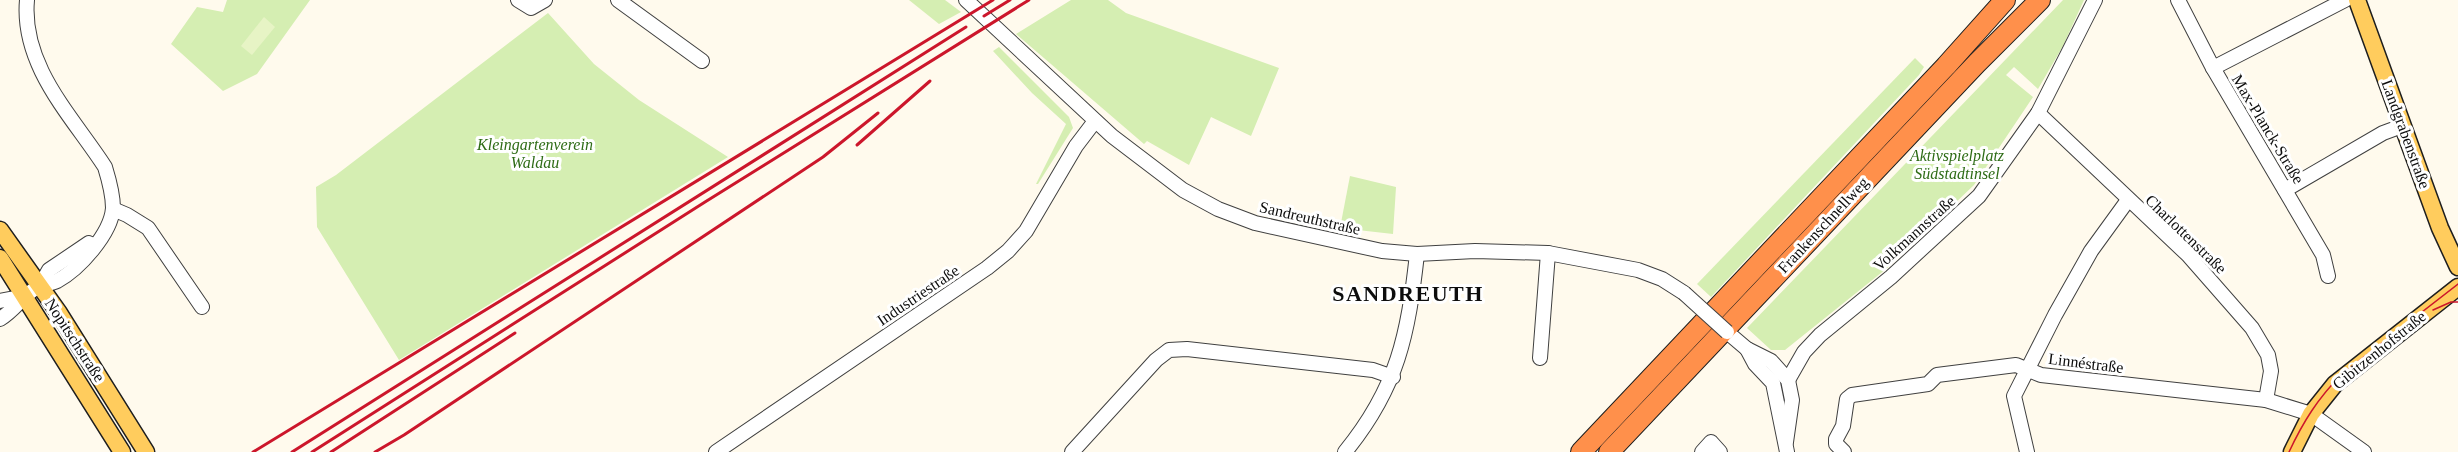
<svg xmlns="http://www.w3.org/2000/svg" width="2458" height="452" font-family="'Times New Roman',serif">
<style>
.green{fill:#d5eeb2}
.pitch{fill:#e7f4c5}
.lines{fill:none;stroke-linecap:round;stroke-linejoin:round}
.minor-casing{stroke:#404040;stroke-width:16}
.major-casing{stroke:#1e1e1e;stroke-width:19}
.highway-casing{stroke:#1e1e1e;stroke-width:22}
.minor{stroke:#fff;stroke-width:14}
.major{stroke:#ffcc5d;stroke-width:16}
.highway{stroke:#ff904b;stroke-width:20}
.tram{stroke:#cc162b;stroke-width:1.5}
.rail{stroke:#cc162b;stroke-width:3}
.minor-bridge-casing{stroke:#404040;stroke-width:16;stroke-linecap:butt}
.minor-bridge{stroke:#fff;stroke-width:14}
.labels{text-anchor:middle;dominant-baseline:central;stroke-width:6;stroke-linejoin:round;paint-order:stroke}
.street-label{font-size:16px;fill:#0d0d0d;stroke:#fff}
.park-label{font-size:16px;font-style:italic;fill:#2e6c16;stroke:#fff}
.district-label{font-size:22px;font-weight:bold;letter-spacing:1.5px;fill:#0d0d0d;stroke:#fff}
</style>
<rect width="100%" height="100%" fill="#fffaed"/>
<g class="green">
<path d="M 227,0 L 310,0 L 257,74 L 223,91 L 171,44 L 197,7 L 223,12 Z"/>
<path d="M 909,0 L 945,0 L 961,12 L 939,24 Z"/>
<path d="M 1071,0 L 1108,0 L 1126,13 L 1279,68 L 1251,136 L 1211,117 L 1189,165 L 1147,141 L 1144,144 L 1016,34 Z"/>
<path d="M 2063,0 L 2084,0 L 2063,46 L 2038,89 L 2014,67 L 2006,75 L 2033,97 L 1974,185 L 1886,269 L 1785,350 L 1771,350 L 1747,328 Z"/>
<path d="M 548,13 L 594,64 L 639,100 L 728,157 L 399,360 L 317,227 L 316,187 L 336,175 Z"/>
<path d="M 999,47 L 1069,117 L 1073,128 L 1038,184 L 1036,184 L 1066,124 L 1032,93 L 993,51 Z"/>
<path d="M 1915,58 L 1924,67 L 1919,75 L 1711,297 L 1697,284 Z"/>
<path d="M 1350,176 L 1396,187 L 1393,234 L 1340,228 Z"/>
</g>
<path class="pitch" d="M 264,17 L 275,27 L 252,55 L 241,46 Z"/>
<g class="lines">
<defs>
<g id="minor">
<path d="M 518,0 L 531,8 L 545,0"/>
<path d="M 618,0 L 702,61"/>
<path d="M 966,0 L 1112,136 L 1183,190 L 1218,209 L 1255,223 L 1382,251 L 1417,254 L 1475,251 L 1548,253 L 1638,270 L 1662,279 L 1684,293"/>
<path d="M 2178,0 L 2213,68 L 2323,255 L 2328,276"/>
<path d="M 2213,68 L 2345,0"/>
<path d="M 2038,113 L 2188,255 L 2252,328 L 2268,355 L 2271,371 L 2266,400"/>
<path d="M 2285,190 L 2383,133 L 2402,126"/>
<path d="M 113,209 L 127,215 L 148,228 L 202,307"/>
<path d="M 40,286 L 49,270 L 89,243"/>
<path d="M 0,301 L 25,296"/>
<path d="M 0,319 C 15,310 23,295 39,286 C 45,284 51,284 57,281 C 79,269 111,234 113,208 C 113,195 109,180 105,167 C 72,116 21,66 27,0"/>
<path d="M 1727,332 L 1747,349 L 1771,361 L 1788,380 L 1792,400 L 1786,442"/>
<path d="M 1747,349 L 1755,364 L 1773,383 L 1787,452"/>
<path d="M 1540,358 L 1548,253"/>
<path d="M 1788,380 L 1804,352 L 1820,335 L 1891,277 L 1979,196 L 2038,113 L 2095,0"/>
<path d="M 716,452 L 987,268 L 1008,251 L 1026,231 L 1076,146 L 1095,121"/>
<path d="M 1072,452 L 1156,360 L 1169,350 L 1187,349 L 1373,370 L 1393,377"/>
<path d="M 1345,452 C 1398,387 1408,335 1417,254"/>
<path d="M 1702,452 L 1711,442 L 1720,452"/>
<path d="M 1844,452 L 1836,444 L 1836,439 L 1843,426 L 1847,399 L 1852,395 L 1928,384 L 1937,375 L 2016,365 L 2041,375 L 2266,400 L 2311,414 L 2364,452"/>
<path d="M 2027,452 L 2014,396 L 2055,315 L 2091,251 L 2128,200"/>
</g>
<g id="major">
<path d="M 2357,0 L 2440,228 L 2458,267"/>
<path d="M 0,230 L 59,313 L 146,452"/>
<path d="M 0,258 L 122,452"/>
<path d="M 2292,452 L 2311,414 L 2335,384 L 2458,287"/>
</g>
<g id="highway">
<path d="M 1581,452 L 1946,66 L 2005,0"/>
<path d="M 1609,452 L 1977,63 L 2040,0"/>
</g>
</defs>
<use href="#minor" class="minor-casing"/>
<use href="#major" class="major-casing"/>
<use href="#highway" class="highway-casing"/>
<use href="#minor" class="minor"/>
<use href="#major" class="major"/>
<use href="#highway" class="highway"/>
<g class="tram">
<path d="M 2433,310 L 2451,302 L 2458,302"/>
<path d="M 2289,452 C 2303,422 2318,398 2342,374 L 2458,284"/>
</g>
<g class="rail">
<path d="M 984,16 L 1010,0"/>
<path d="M 857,145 L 930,81"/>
<path d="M 253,452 L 993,0"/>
<path d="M 292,452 L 966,27"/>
<path d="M 312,452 L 705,202 L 1029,0"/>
<path d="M 331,452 L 515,333"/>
<path d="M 375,452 L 404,435 L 823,157 L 878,113"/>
</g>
<defs>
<path id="minor-bridge" d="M 1684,293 L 1727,332"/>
</defs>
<use href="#minor-bridge" class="minor-bridge-casing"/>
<use href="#minor-bridge" class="minor-bridge"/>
</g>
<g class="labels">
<g class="street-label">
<text transform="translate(2268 129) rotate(59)">Max-Planck-Straße</text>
<text transform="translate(2406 134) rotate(70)">Landgrabenstraße</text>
<text transform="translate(1310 218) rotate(13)">Sandreuthstraße</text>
<text transform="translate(1823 225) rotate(-47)">Frankenschnellweg</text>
<text transform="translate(1914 233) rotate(-42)">Volkmannstraße</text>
<text transform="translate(2186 234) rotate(44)">Charlottenstraße</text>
<text transform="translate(918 295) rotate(-34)">Industriestraße</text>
<text transform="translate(75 340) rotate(57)">Nopitschstraße</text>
<text transform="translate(2379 350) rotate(-39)">Gibitzenhofstraße</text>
<text transform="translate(2086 363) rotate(7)">Linnéstraße</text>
</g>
<g class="park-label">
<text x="535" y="144">Kleingartenverein<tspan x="535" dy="18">Waldau</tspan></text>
<text x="1957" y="155">Aktivspielplatz<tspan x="1957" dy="18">Südstadtinsel</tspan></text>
</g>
<g class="district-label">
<text x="1408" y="293">SANDREUTH</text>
</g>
</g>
</svg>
